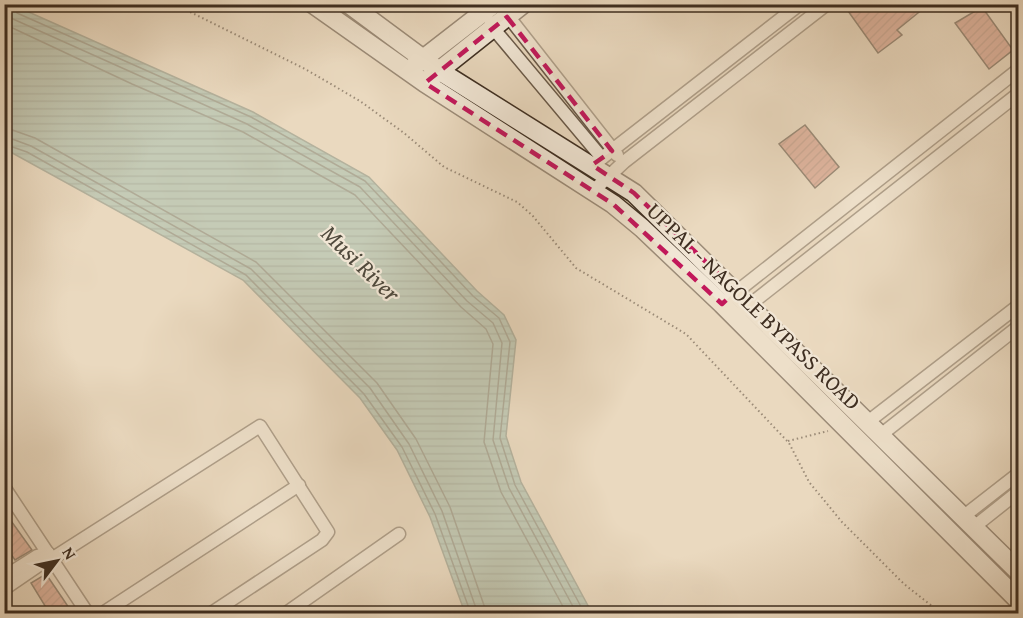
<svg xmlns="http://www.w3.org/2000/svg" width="1023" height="618" font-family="'Gentium Book Plus',serif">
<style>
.water{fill:url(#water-rules);stroke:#758374;stroke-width:1.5}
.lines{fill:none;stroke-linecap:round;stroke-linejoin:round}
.shore{stroke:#6c7466;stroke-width:1.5}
.building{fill:url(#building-hatch);stroke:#3e2e21;stroke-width:1.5}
.street-casing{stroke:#695948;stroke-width:15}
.secondary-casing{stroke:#3e2e21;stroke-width:21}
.path{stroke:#3e2e21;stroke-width:2;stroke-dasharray:1.5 3;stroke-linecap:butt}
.street{stroke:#f1e6d5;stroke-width:12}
.secondary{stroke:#f1e6d5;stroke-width:18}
.marked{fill:none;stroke:#c2185b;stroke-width:4.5;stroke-dasharray:12 8;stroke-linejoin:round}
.labels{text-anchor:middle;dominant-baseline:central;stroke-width:4.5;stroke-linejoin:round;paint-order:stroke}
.street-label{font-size:22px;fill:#3e2e21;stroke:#f1e6d5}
.water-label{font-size:24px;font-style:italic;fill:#504a3d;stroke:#f1e6d5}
</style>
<defs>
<pattern id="water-rules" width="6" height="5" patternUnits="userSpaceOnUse" patternTransform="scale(1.5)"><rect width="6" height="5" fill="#99bbac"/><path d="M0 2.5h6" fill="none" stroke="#7e988c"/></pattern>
<pattern id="building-hatch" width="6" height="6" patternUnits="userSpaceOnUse" patternTransform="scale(1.5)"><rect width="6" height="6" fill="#d28b78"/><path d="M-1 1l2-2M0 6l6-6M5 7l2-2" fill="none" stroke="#ac7262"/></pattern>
</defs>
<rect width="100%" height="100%" fill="#ead9bf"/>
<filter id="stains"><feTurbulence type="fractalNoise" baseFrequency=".00333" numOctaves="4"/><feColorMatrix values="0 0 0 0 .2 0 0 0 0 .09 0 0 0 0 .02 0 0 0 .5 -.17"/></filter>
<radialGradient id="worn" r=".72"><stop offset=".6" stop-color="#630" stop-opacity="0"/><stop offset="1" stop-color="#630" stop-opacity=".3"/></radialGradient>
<path class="water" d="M 5,4 L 13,5 L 253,112 L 369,177 L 477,291 L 504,315 L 516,340 L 506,436 L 521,482 L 592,613 L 465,613 L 430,517 L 397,450 L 360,398 L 243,280 L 5,149 Z"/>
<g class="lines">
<g class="shore">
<path d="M 5,4 L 7,13 L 13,19 L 247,124 L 360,187 L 467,301 L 493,323 L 502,343 L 493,440 L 509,488 L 577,614"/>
<path d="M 13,4 L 17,13 L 251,117 L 365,181 L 473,296 L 499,318 L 510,342 L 500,438 L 515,485 L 585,614"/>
<path d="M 4,24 L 132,84 L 243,132 L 355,195 L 461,307 L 486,329 L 493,344 L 484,442 L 501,492 L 567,614"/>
<path d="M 4,127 L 35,138 L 256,262 L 377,383 L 416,439 L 450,507 L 487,614"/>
<path d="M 4,136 L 31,146 L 251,269 L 370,388 L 409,444 L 442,511 L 478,614"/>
<path d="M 4,144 L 27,152 L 246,275 L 364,394 L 402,447 L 435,514 L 471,614"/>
</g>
</g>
<g class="building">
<path d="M 843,4 L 929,4 L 897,30 L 902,35 L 878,53 Z"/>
<path d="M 982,7 L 1013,50 L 989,69 L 955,23 Z"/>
<path d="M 805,125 L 839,167 L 815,188 L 779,144 Z"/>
<path d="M 4,511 L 32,550 L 15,560 L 4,544 Z"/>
<path d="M 46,574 L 63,599 L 73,614 L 50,614 L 31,583 Z"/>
</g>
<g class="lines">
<defs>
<g id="street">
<path d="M 504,11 L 617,155"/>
<path d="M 491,22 L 493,28 L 602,158"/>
<path d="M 593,165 L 800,4"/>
<path d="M 593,191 L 624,162 L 827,4"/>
<path d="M 730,297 L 1018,70"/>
<path d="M 743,310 L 1018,94"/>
<path d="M 869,421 L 1018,306"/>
<path d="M 882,434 L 1018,327"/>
<path d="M 4,487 L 88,614"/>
<path d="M 964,516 L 1018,474"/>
<path d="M 974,527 L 1018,492"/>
<path d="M 53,558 L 260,426 L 328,532 L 322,540 L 210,614"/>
<path d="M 4,577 L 37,556 L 48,553"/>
<path d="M 4,589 L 42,563 L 48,553"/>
<path d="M 106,611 L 299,485"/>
<path d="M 285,614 L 399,534"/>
</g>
<g id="secondary">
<path d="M 313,4 L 425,83 L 613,204 L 642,228 L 722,304 L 1018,600"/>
<path d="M 349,4 L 438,70 L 634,193 L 1018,571"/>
<path d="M 414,66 L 494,4"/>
<path d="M 430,78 L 523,4"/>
</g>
</defs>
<use href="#street" class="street-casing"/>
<use href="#secondary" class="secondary-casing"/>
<g class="path">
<path d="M 174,4 L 305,69 L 360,101 L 404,133 L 444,167 L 517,202 L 532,215 L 576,268 L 686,334 L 789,443 L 809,482 L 842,522 L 904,584 L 942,614"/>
<path d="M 788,441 L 828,431"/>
</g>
<use href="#street" class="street"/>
<use href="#secondary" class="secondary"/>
</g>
<path d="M0 0H1023V618H0ZM 507,17 L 612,151 L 592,165 L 634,193 L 736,291 L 722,304 L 613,204 L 425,83 Z" fill="#ead9bf" fill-opacity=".55" fill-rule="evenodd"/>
<path class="marked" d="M 507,17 L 612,151 L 592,165 L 634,193 L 736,291 L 722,304 L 613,204 L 425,83 Z"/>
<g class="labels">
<g class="street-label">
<text transform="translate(754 306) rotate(44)">UPPAL - NAGOLE BYPASS ROAD</text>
</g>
<g class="water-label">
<text transform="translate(361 263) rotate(44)">Musi River</text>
</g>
</g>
<rect width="1023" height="618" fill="none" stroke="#ead9bf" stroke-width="24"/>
<rect x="6" y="6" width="1011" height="606" fill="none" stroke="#3e2e21" stroke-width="3"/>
<rect x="12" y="12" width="999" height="594" fill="none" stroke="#3e2e21" stroke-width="1.5"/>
<g transform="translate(57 561) rotate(58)" stroke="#f1e6d5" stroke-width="4.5" paint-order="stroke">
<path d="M0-4.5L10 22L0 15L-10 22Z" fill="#3e2e21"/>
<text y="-9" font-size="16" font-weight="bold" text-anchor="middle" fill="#3e2e21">N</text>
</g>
<rect width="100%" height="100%" filter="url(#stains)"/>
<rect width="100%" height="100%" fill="url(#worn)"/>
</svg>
